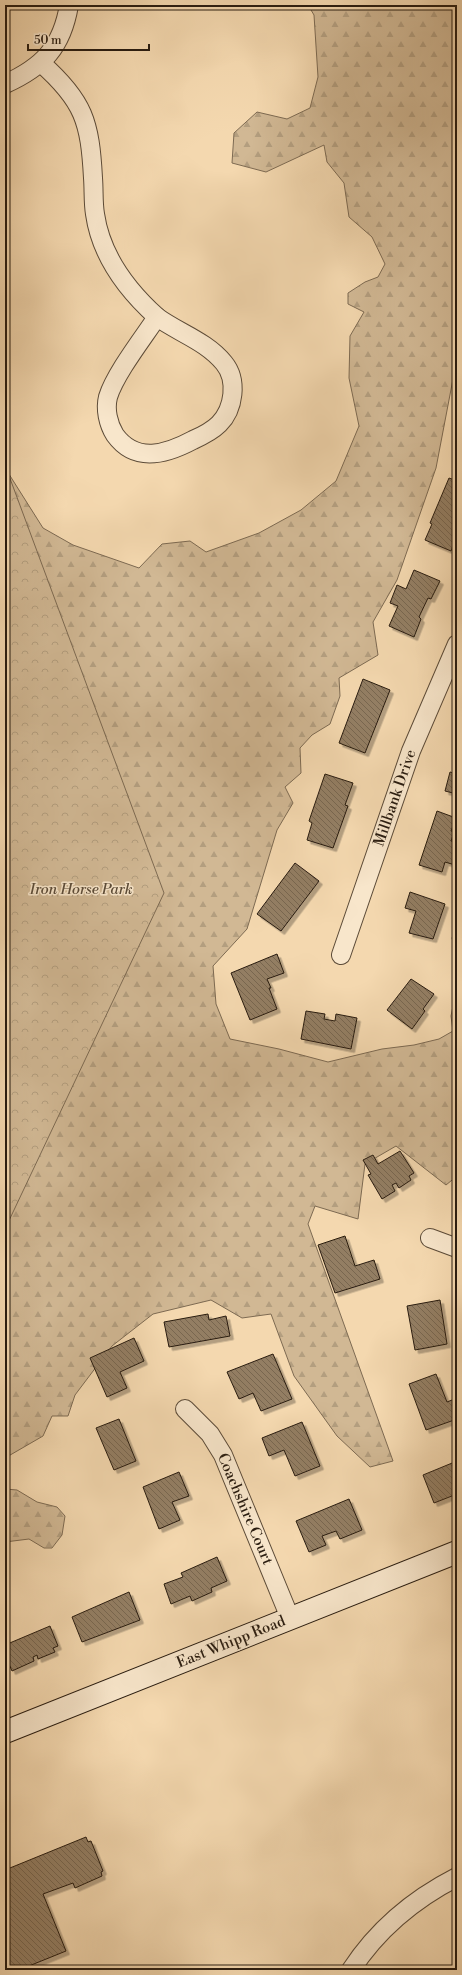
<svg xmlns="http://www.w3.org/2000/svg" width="462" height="1975" font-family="'Libre Bodoni',serif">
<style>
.forest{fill:url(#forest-firs);stroke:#7d6a52}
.park{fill:url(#park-crowns);stroke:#7d6a52}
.building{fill:url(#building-back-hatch);stroke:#291c10;filter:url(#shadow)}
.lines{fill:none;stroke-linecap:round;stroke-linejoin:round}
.street-casing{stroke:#5c4b38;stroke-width:20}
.secondary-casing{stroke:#291c10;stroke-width:24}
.street{stroke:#f8e6cb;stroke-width:18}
.secondary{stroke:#f8e6cb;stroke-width:22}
.labels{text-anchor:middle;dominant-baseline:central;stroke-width:3;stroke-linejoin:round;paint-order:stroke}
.street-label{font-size:15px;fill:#291c10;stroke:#f8e6cb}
.park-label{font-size:15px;font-style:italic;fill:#5b4b38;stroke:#f8e6cb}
</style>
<defs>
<pattern id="forest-firs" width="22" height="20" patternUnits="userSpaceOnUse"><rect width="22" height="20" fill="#d1b894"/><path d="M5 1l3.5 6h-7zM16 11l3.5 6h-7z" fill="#b39e7f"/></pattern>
<pattern id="park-crowns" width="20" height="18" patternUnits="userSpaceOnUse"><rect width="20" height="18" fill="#d1b894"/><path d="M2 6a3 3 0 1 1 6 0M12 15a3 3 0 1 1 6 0" fill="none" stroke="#b39e7f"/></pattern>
<pattern id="building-back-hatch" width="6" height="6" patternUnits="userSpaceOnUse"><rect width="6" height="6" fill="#937e63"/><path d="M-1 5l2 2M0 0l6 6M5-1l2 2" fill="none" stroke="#786650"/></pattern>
<filter id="shadow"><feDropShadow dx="3.5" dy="3.5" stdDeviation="0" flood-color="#0004"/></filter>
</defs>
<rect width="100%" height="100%" fill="#f4d8af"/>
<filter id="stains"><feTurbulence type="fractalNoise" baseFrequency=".005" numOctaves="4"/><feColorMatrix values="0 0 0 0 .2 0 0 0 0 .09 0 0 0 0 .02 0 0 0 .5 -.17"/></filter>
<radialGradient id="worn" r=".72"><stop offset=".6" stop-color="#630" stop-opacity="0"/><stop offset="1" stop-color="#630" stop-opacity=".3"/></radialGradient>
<g class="forest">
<path d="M 308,5 L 457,5 L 457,358 L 436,468 L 397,580 L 373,622 L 378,655 L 339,678 L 340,696 L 330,724 L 312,735 L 300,748 L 301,773 L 285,787 L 293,803 L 277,830 L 247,929 L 213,966 L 216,1004 L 230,1039 L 279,1049 L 328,1062 L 382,1049 L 414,1045 L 439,1039 L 453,1031 L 451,1016 L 457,986 L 457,1176 L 446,1185 L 396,1146 L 365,1164 L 358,1219 L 315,1206 L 308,1224 L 393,1461 L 370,1467 L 337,1436 L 294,1376 L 271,1314 L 242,1318 L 211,1300 L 153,1314 L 112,1346 L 75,1395 L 68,1416 L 52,1416 L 43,1436 L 5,1458 L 5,471 L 7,471 L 43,528 L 73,545 L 139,568 L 162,544 L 190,541 L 206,552 L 259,533 L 301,510 L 336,481 L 359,426 L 349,378 L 350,336 L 364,312 L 348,304 L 348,293 L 365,282 L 378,277 L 385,264 L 372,237 L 349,217 L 344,183 L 327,162 L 324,145 L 266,172 L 232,163 L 234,133 L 257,112 L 287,119 L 310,108 L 318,77 L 314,15 Z"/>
<path d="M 457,927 L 457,957 L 452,938 Z"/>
<path d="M 5,1489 L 17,1490 L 37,1502 L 57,1507 L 65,1516 L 62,1535 L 52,1548 L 44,1548 L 29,1539 L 5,1542 Z"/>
</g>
<path class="park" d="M 5,465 L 164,893 L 5,1229 Z"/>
<g class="building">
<path d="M 449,478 L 457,481 L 457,536 L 451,551 L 425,540 L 432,524 L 430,523 Z"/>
<path d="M 414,570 L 440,581 L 431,599 L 428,598 L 419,617 L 421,619 L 414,637 L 389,626 L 398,606 L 390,603 L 397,585 L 406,589 Z"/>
<path d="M 363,679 L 390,690 L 365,753 L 339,743 Z"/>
<path d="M 450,772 L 457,774 L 457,794 L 445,791 Z"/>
<path d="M 325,774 L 353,783 L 345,805 L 348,806 L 333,848 L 307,840 L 312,823 L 309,821 Z"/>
<path d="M 437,811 L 456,818 L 451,831 L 454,832 L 451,841 L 457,842 L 457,858 L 455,865 L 445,862 L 442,872 L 419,865 Z"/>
<path d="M 295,863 L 319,881 L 281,931 L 257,914 Z"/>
<path d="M 410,892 L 445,904 L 433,939 L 409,933 L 416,911 L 405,908 Z"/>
<path d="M 277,954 L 284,973 L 267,979 L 271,988 L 269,988 L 277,1009 L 250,1020 L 231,973 Z"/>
<path d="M 411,979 L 434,994 L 423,1009 L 425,1011 L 412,1029 L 387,1010 Z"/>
<path d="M 306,1011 L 325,1014 L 324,1019 L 335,1021 L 336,1014 L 357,1018 L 351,1049 L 301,1039 Z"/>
<path d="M 400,1151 L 414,1173 L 409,1176 L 411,1180 L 399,1188 L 396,1183 L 392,1185 L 395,1191 L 382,1199 L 368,1175 L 371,1174 L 363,1160 L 373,1155 L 378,1164 Z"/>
<path d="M 345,1236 L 355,1266 L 374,1260 L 380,1279 L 335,1293 L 318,1245 Z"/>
<path d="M 440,1300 L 447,1344 L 415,1350 L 407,1306 Z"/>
<path d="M 208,1314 L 209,1320 L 226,1316 L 230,1336 L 169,1347 L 164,1322 Z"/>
<path d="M 134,1338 L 144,1361 L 120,1372 L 127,1388 L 107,1397 L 90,1358 Z"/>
<path d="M 273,1354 L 292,1399 L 261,1411 L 253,1393 L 239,1399 L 227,1372 Z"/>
<path d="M 436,1374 L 447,1402 L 457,1398 L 457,1419 L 426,1430 L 409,1384 Z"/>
<path d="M 119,1419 L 136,1461 L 114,1470 L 96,1428 Z"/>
<path d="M 302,1422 L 320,1466 L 295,1476 L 284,1450 L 269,1456 L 262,1438 Z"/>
<path d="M 457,1461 L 457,1494 L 434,1503 L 423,1475 Z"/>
<path d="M 179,1472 L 189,1496 L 172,1502 L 180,1520 L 159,1529 L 143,1487 Z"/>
<path d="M 349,1499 L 362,1530 L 340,1539 L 336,1531 L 322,1536 L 326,1545 L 309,1552 L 296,1521 Z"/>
<path d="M 217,1557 L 227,1581 L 211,1588 L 212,1592 L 192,1601 L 190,1596 L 171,1604 L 164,1584 L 183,1577 L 181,1573 Z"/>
<path d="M 129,1592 L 140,1620 L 82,1642 L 72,1617 Z"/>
<path d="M 50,1626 L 58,1646 L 53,1648 L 55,1652 L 38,1659 L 37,1655 L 33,1657 L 34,1661 L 12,1671 L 5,1655 L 5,1645 Z"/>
<path d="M 86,1837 L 88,1842 L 91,1841 L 103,1871 L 101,1872 L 102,1876 L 75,1888 L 73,1883 L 43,1894 L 66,1951 L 19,1970 L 5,1970 L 5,1870 Z"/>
</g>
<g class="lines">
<defs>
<g id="street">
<path d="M 41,63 C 84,101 90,122 93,178 C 94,190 93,202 95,214 C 101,256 127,290 157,317"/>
<path d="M 5,84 C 43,67 62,47 69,5"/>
<path d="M 157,317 C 179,333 206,341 224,363 C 238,380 234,409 219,424 C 212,431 202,436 193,440 C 167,454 136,464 115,435 C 108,424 105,409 108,397 C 115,374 143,338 157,317 Z"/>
<path d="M 341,955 L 411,751 L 457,644"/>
<path d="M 430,1238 L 457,1248"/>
<path d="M 185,1409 L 210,1434 L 223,1455 L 290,1618"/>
<path d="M 351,1970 C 377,1930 414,1899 457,1877"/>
</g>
<path id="secondary" d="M 5,1732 L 457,1552"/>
</defs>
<use href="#street" class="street-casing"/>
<use href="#secondary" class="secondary-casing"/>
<use href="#street" class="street"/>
<use href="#secondary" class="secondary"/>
</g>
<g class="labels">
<g class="street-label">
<text transform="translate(395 798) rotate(-71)">Millbank Drive</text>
<text transform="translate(245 1509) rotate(67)">Coachshire Court</text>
<text transform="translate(231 1642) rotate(-22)">East Whipp Road</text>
</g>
<g class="park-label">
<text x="81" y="889">Iron Horse Park</text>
</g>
</g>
<rect width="462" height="1975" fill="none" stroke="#f4d8af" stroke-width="20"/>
<rect x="6" y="6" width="450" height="1963" fill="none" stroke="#291c10" stroke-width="2"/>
<rect x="10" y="10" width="442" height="1955" fill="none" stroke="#291c10"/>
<path d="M28 44v6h121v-6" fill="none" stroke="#291c10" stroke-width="2"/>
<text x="34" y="44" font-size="12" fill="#291c10" stroke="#f8e6cb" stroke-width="3" paint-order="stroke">50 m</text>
<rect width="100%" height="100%" filter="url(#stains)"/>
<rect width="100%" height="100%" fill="url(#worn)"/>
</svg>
